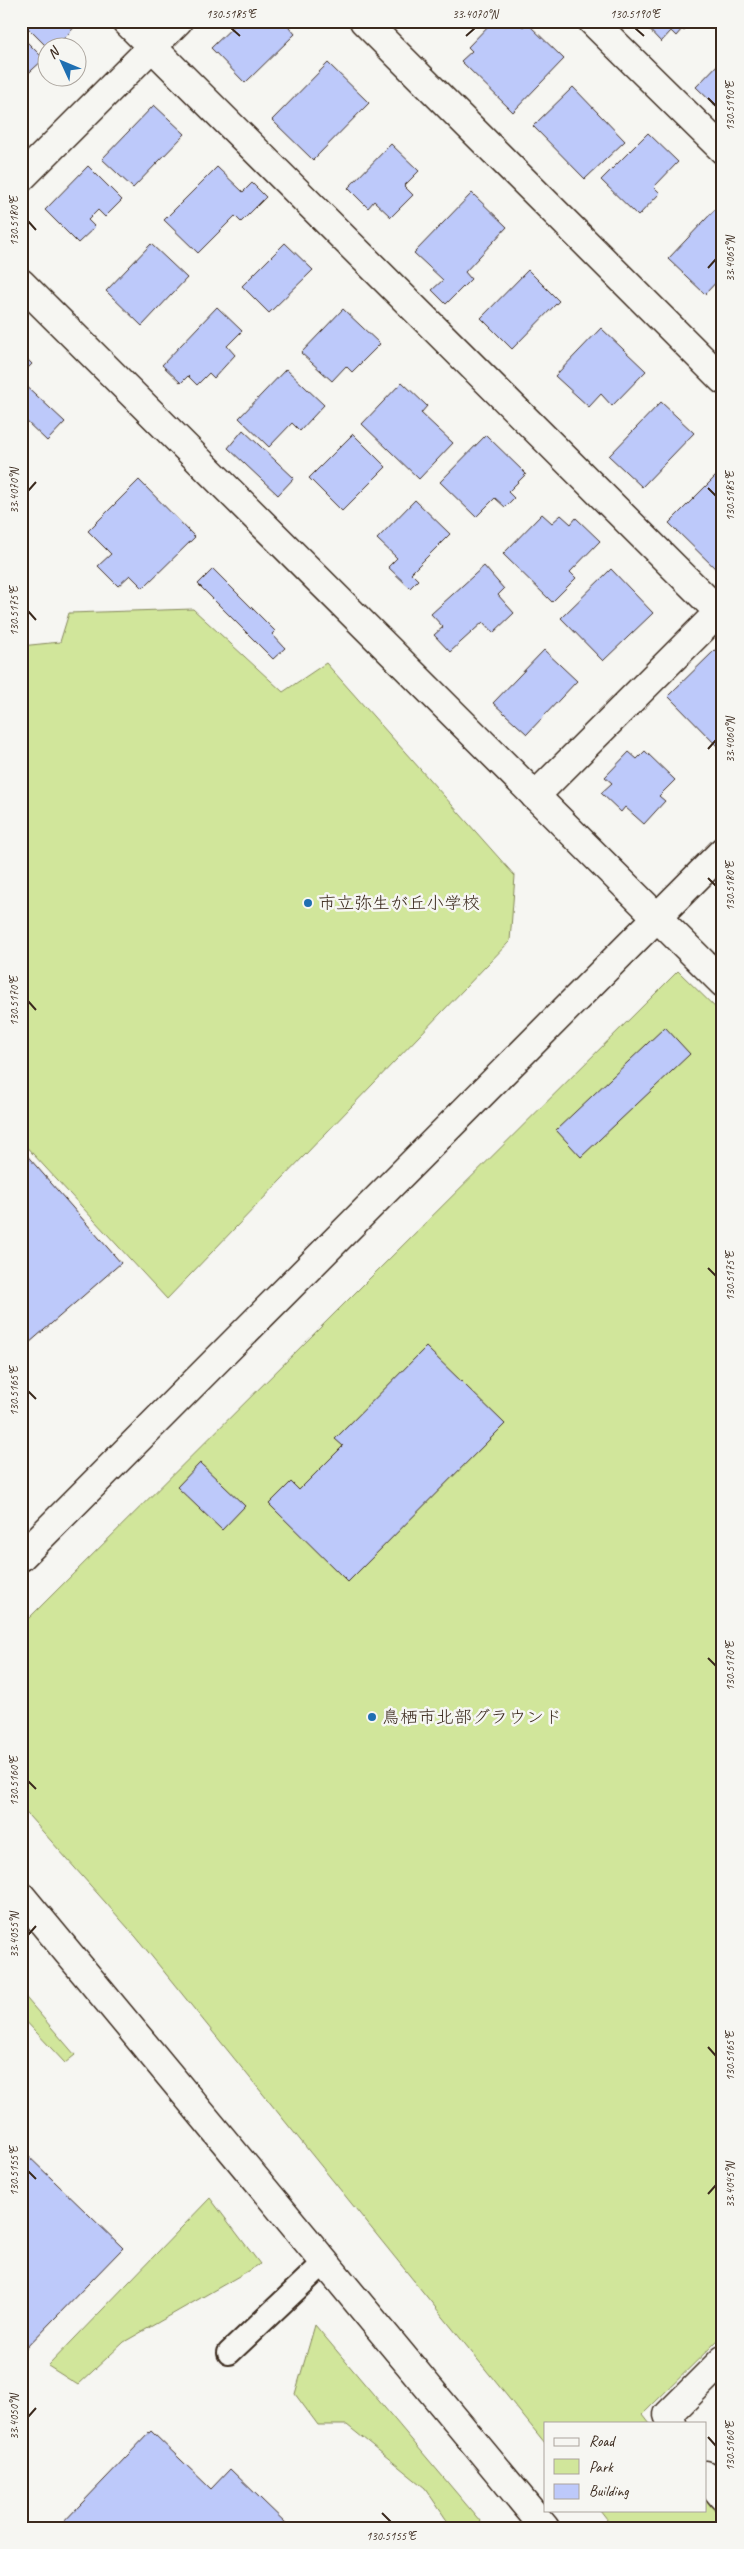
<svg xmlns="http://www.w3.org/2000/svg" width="744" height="2549" font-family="Caveat,'Klee One',sans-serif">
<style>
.green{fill:#d1e69b;stroke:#86885c}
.building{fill:#bdc9fa;stroke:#3b2a1e}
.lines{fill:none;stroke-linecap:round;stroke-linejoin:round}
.lane-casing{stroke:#3b2a1e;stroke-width:26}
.street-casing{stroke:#3b2a1e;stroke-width:31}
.secondary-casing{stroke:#3b2a1e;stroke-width:31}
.lane{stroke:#f6f6f2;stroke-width:22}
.street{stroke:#f6f6f2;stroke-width:28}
.secondary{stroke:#f6f6f2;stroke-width:28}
.ticks{fill:none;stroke:#3b2a1e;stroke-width:2}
.poi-dot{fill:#1f6fb2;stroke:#f6f6f2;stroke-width:2}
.labels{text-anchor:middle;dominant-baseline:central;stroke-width:5;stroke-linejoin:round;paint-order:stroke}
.poi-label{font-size:18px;fill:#3b2a1e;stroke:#f6f6f2;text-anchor:start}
.neatline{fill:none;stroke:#3b2a1e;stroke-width:2}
.ticks-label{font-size:12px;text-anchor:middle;fill:#3b2a1e}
</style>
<rect width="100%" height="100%" fill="#f6f6f2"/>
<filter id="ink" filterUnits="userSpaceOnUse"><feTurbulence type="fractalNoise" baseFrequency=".02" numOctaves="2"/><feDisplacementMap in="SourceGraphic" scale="10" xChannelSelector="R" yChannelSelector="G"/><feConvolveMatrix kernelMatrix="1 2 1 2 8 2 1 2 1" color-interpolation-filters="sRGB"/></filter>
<g filter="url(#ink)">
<g class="green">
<path d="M 193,609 L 283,692 L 326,663 L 515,876 L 510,941 L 167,1299 L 21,1141 L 21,646 L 60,642 L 69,613 Z"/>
<path d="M 678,971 L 723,1015 L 723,2335 L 643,2414 L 650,2423 L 545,2423 L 545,2443 L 136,1937 L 21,1807 L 21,1626 Z"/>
<path d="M 21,1992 L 75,2055 L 65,2063 L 21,2016 Z"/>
<path d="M 210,2198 L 260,2264 L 124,2342 L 78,2385 L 48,2366 Z"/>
<path d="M 315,2325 L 486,2528 L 452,2528 L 425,2488 L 347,2425 L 318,2425 L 295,2394 Z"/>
<path d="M 705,2496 L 723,2519 L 723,2528 L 614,2528 L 600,2510 L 705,2510 Z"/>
</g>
<g class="building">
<path d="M 21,21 L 80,21 L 55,48 L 48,48 Z"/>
<path d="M 239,21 L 284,21 L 295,34 L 245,83 L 211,48 Z"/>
<path d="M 493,21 L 500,23 L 502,21 L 518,21 L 523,27 L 527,23 L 564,59 L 513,112 L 461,61 L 472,51 L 468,47 Z"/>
<path d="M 694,21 L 684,31 L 682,29 L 676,36 L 671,31 L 661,42 L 642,22 Z"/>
<path d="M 21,36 L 44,59 L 21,80 Z"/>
<path d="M 723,59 L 723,113 L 696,87 Z"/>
<path d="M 328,63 L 369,103 L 313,160 L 272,120 Z"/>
<path d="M 573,87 L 625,141 L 585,179 L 533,126 Z"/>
<path d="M 154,105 L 185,134 L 133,188 L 102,159 Z"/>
<path d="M 648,133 L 678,162 L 654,187 L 660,193 L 638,216 L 601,180 Z"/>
<path d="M 391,144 L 419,171 L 404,186 L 413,195 L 391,217 L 374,201 L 368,208 L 348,188 Z"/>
<path d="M 88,166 L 122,200 L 105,217 L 98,210 L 88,220 L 95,227 L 78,243 L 45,210 Z"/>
<path d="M 217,167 L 243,192 L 252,183 L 266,197 L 241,222 L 235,216 L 198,253 L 164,220 Z"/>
<path d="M 472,193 L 507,227 L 465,272 L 471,279 L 446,304 L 432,290 L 443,280 L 414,253 Z"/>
<path d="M 722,202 L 723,275 L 705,294 L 668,259 Z"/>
<path d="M 285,243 L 313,270 L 269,313 L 242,286 Z"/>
<path d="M 151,244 L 187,278 L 142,326 L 106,291 Z"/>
<path d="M 528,270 L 559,301 L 512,349 L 481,318 Z"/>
<path d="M 217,307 L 242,331 L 227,346 L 235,355 L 214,378 L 209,373 L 197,385 L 188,376 L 181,383 L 162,365 Z"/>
<path d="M 343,309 L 380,344 L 352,372 L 346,366 L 332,381 L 301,353 Z"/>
<path d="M 601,328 L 646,371 L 612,406 L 601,394 L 589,407 L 555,376 Z"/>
<path d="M 21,353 L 32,364 L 21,375 Z"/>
<path d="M 286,369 L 324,405 L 300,431 L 292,423 L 269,447 L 239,418 Z"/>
<path d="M 21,381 L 65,422 L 47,441 L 25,420 L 21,424 Z"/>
<path d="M 402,382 L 427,406 L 421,413 L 453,443 L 419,479 L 362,424 Z"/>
<path d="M 661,402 L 694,433 L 642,487 L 609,456 Z"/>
<path d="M 243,430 L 294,478 L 278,495 L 228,448 Z"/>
<path d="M 353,434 L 386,467 L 342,511 L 309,478 Z"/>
<path d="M 486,435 L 526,474 L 508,492 L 514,498 L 505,507 L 495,498 L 476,517 L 440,482 Z"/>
<path d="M 723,469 L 723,576 L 669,523 Z"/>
<path d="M 139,480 L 195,537 L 143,588 L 130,575 L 118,586 L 98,566 L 111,554 L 88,531 Z"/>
<path d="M 415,500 L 450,534 L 411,573 L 418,580 L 410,588 L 388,567 L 397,558 L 377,539 Z"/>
<path d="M 542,514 L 552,523 L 561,515 L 571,524 L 576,518 L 600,541 L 570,572 L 576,578 L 552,602 L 503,554 Z"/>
<path d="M 484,566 L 504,589 L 498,595 L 514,613 L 493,633 L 483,622 L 450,652 L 434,635 L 443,627 L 431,614 Z"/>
<path d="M 213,569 L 275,631 L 272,634 L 285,648 L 273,659 L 198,584 Z"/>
<path d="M 611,569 L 653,613 L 603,661 L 561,618 Z"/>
<path d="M 718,647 L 723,652 L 723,746 L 720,749 L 668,696 Z"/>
<path d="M 544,650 L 577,681 L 527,734 L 493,703 Z"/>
<path d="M 645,751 L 675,780 L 659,796 L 665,801 L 644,824 L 625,807 L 621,812 L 601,793 L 612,783 L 605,777 L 629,752 L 637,759 Z"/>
<path d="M 665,1027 L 690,1054 L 581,1157 L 556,1130 Z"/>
<path d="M 23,1151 L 121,1263 L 21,1350 L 21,1153 Z"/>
<path d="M 426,1347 L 505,1424 L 348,1582 L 269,1504 L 291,1482 L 299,1490 L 343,1446 L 335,1439 Z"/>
<path d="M 200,1463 L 245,1506 L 222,1530 L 177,1487 Z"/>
<path d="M 21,2149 L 123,2248 L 21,2353 Z"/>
<path d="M 151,2431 L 211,2489 L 230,2469 L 291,2528 L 58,2528 Z"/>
</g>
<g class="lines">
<defs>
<path id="lane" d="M 229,2353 L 325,2262"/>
<g id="street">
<path d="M 126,21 L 719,612 L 535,796"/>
<path d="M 592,21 L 723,150"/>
<path d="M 21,178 L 178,21"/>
<path d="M 21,283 L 723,983"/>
<path d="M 672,2423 L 668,2415 L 723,2360"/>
<path d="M 705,2475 L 723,2497"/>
</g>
<g id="secondary">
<path d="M 364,21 L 723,380"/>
<path d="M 21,1557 L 723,851"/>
<path d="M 21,1896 L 545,2528"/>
</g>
</defs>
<use href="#lane" class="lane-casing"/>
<use href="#street" class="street-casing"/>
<use href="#secondary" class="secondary-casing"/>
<use href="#lane" class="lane"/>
<use href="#street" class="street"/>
<use href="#secondary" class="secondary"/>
</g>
</g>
<path class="ticks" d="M 231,28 L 240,36M 635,28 L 644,36M 466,36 L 475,28M 708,98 L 716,106M 28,221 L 36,230M 708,268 L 716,259M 708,488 L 716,496M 28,491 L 36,482M 28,611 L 36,620M 708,749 L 716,740M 708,878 L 716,886M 28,1001 L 36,1010M 708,1268 L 716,1276M 28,1391 L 36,1399M 708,1658 L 716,1666M 28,1781 L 36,1789M 28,1935 L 36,1926M 708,2047 L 716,2056M 28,2171 L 36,2179M 708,2194 L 716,2185M 28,2417 L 36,2408M 708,2437 L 716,2446M 382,2513 L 391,2522"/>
<g class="poi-dot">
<circle cx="308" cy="903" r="5"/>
<circle cx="372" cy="1717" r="5"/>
</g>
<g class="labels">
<g class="poi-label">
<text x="318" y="903">市立弥生が丘小学校</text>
<text x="382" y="1717">鳥栖市北部グラウンド</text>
</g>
</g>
<rect width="744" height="2549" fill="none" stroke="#f6f6f2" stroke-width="55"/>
<rect x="544" y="2422" width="162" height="90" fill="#f6f6f2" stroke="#aba49d"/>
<rect x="554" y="2438" width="25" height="8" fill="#f6f6f2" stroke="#aba49d"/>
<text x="589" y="2446" font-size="15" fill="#3b2a1e">Road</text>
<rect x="554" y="2459" width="25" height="15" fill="#d1e69b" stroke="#aba49d"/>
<text x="589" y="2472" font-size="15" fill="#3b2a1e">Park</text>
<rect x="554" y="2484" width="25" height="15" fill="#bdc9fa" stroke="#aba49d"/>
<text x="589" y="2496" font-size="15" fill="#3b2a1e">Building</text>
<g transform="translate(62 62) rotate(314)"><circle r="24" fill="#f6f6f2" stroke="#aba49d"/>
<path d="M0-4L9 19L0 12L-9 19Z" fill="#1f6fb2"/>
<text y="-8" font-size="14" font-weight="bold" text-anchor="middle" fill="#3b2a1e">N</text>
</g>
<rect x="28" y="28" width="688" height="2494" class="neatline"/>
<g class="ticks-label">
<text x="231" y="18">130.5185°E</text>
<text x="475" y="18">33.4070°N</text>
<text x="635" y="18">130.5190°E</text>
<text transform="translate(730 106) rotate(-90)" y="4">130.5190°E</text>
<text transform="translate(14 221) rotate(-90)" y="4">130.5180°E</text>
<text transform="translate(730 259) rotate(-90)" y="4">33.4065°N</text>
<text transform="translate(14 491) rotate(-90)" y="4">33.4070°N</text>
<text transform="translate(730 496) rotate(-90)" y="4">130.5185°E</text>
<text transform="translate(14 611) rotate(-90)" y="4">130.5175°E</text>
<text transform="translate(730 740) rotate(-90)" y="4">33.4060°N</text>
<text transform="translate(730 886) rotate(-90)" y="4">130.5180°E</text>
<text transform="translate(14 1001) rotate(-90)" y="4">130.5170°E</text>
<text transform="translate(730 1276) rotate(-90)" y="4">130.5175°E</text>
<text transform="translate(14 1391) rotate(-90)" y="4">130.5165°E</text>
<text transform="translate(730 1666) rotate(-90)" y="4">130.5170°E</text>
<text transform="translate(14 1781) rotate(-90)" y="4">130.5160°E</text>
<text transform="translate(14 1935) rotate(-90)" y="4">33.4055°N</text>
<text transform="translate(730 2056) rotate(-90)" y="4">130.5165°E</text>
<text transform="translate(14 2171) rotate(-90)" y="4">130.5155°E</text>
<text transform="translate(730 2185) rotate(-90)" y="4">33.4045°N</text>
<text transform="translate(14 2417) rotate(-90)" y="4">33.4050°N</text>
<text transform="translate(730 2446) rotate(-90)" y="4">130.5160°E</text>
<text x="391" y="2540">130.5155°E</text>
</g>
</svg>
